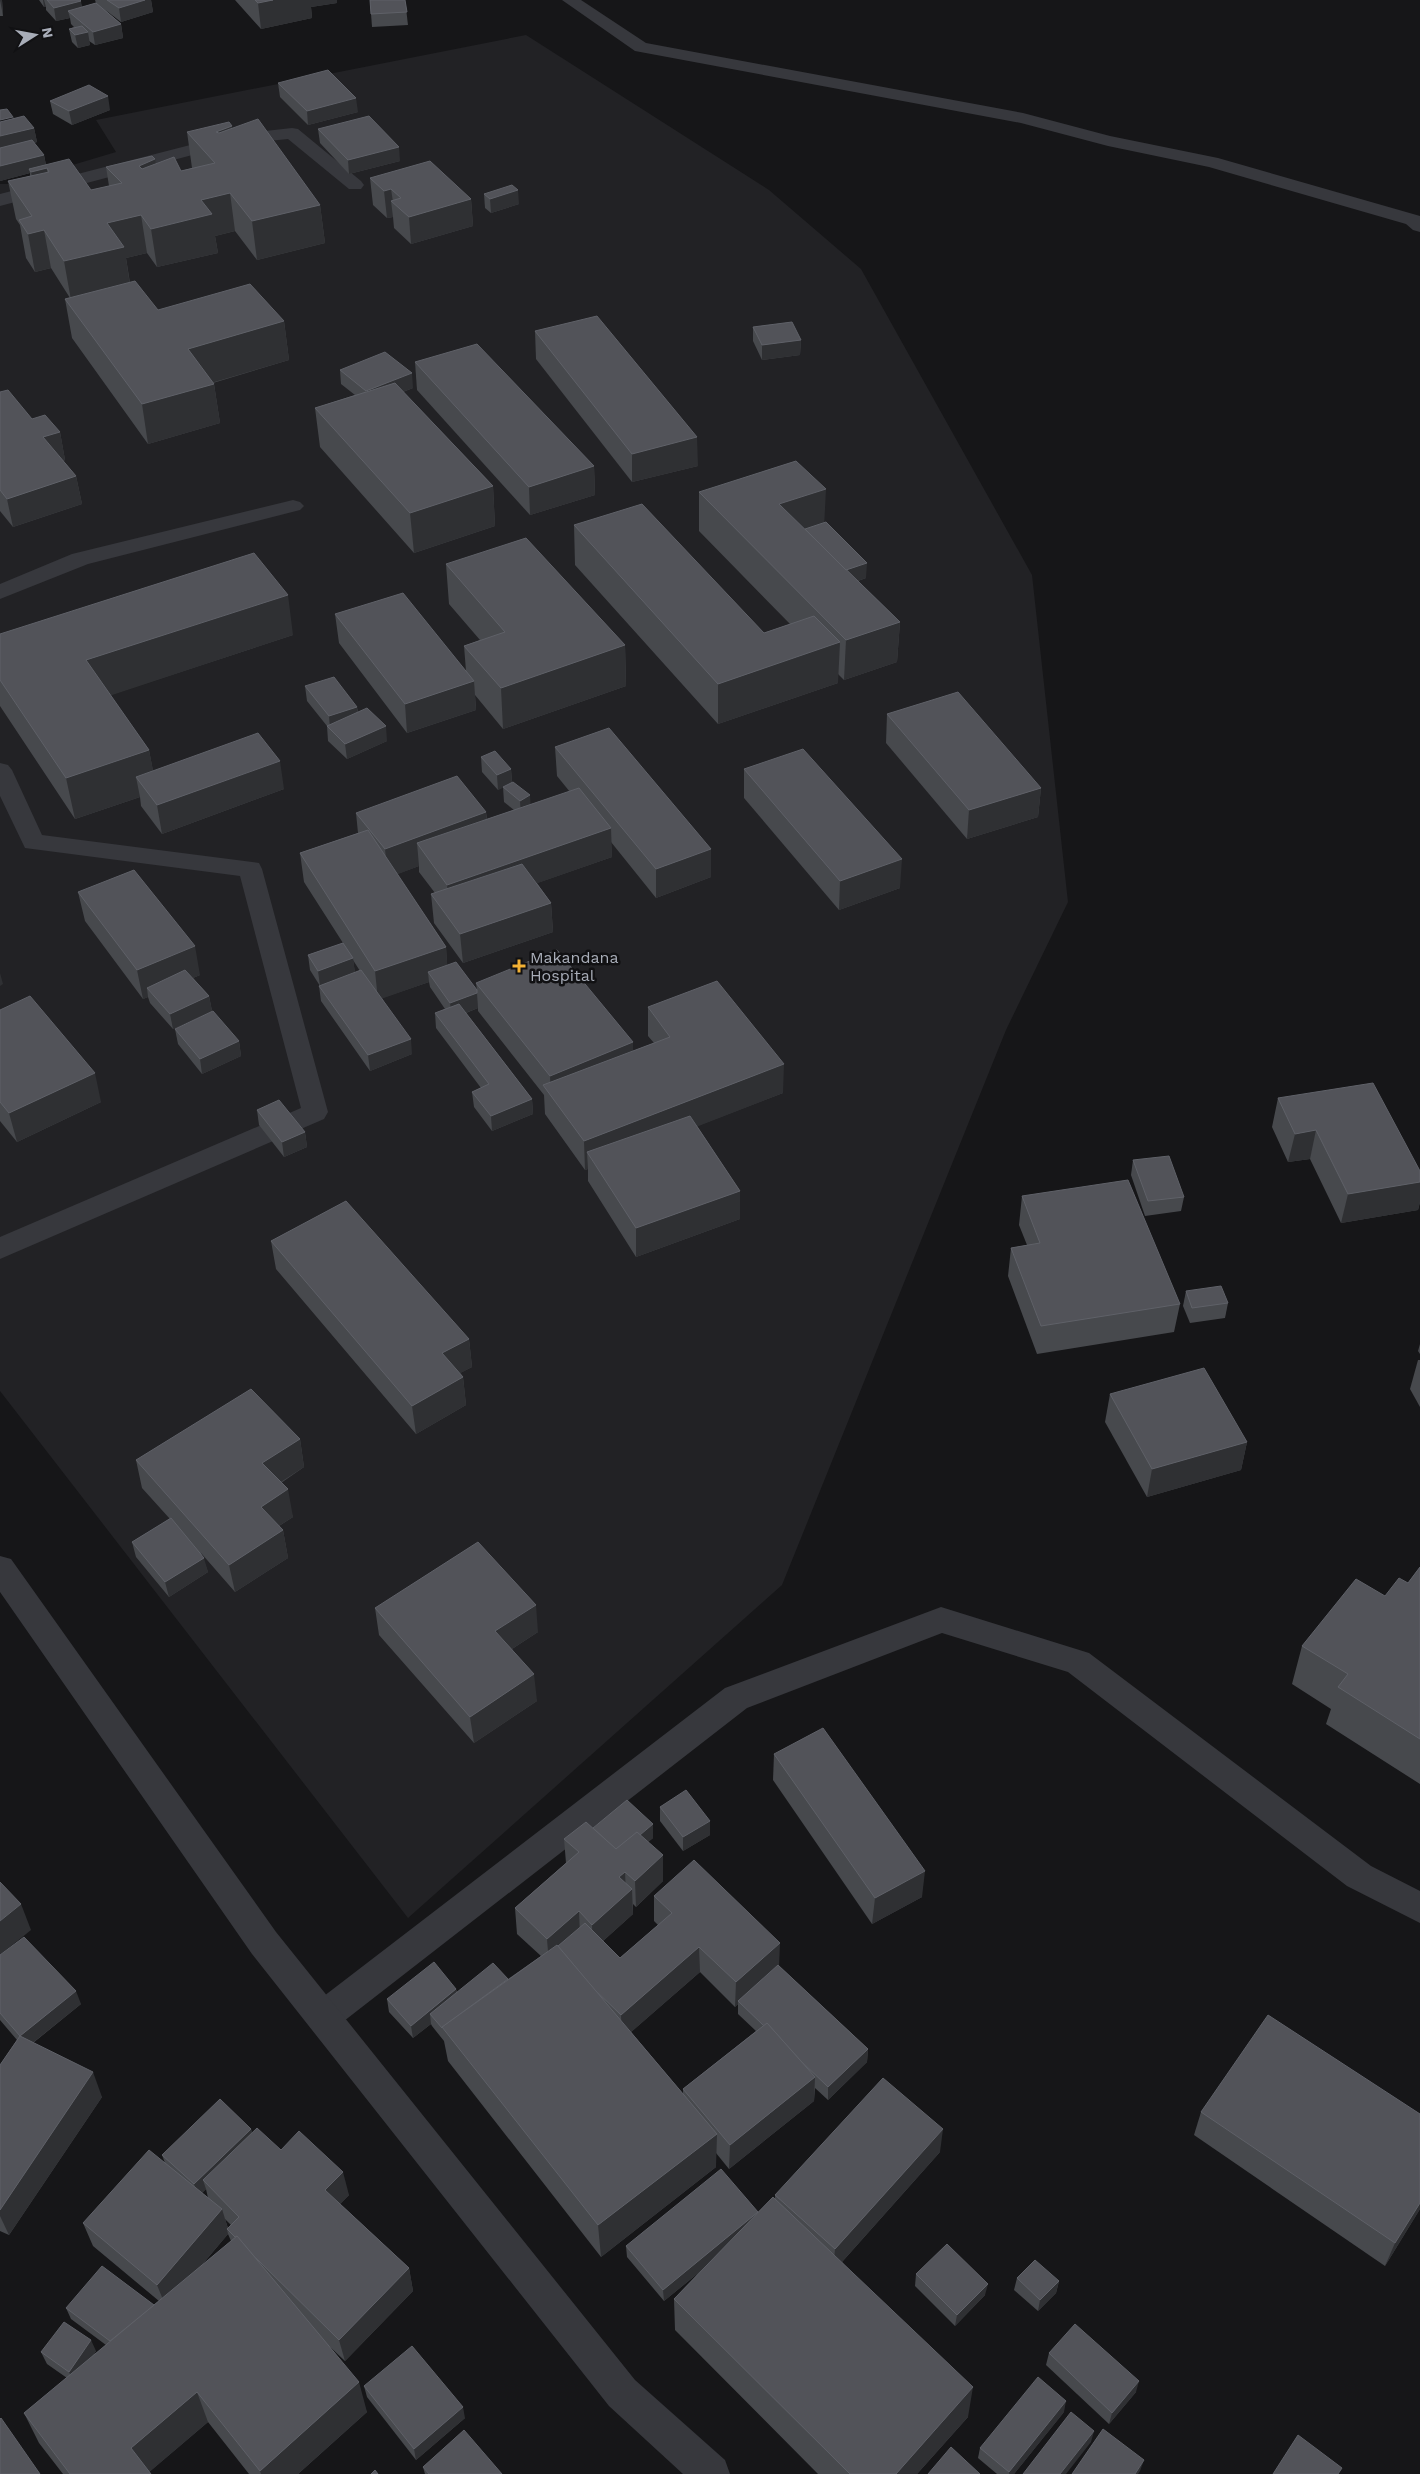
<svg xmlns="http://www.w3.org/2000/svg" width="1420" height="2474" font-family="'Work Sans',sans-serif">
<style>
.built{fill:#222225}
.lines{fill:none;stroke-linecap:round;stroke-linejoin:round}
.service{fill:#37383d;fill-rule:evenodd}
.minor{fill:#37383d;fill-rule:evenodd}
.tertiary{fill:#37383d;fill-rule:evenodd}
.wall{fill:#47494d;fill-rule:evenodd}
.shaded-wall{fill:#2f3033}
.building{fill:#525359;stroke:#5f6168}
.poi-dot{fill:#f2b134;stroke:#111113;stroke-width:2}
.labels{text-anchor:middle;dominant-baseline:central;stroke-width:5;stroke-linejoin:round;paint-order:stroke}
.poi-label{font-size:16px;fill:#a8adb8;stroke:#111113;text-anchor:start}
</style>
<rect width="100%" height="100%" fill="#161618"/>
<path class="built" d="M 526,35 L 769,190 L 861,269 L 1032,575 L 1068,902 L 1006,1030 L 782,1585 L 408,1918 L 0,1391 L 0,184 L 9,184 L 116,152 L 96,120 Z"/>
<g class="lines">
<g class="service">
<path d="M 292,128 L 298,129 L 361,181 L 364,185 L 361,189 L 349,189 L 288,139 L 230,145 L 0,206 L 0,194 L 229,135 Z"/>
<path d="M 293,500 L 300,502 L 304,506 L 300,510 L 88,564 L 0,599 L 0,584 L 72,554 Z"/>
<path d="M 0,763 L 8,765 L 12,770 L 42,835 L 259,863 L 262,869 L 328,1112 L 324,1119 L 0,1259 L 0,1237 L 301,1108 L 240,876 L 25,848 L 0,796 Z"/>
</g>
<g class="minor">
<path d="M 562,0 L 581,0 L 646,43 L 1023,113 L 1110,136 L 1218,158 L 1420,216 L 1420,232 L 1413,230 L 1406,224 L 1209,167 L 1108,146 L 1021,123 L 635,51 Z"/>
<path d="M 941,1607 L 1089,1653 L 1371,1866 L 1420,1891 L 1420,1923 L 1347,1886 L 1068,1672 L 942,1633 L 747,1708 L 335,2028 L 323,2033 L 311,2028 L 306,2017 L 311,2006 L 725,1688 Z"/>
</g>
<path class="tertiary" d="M 0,1556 L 11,1559 L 276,1932 L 635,2380 L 725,2460 L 730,2474 L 683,2474 L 609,2406 L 252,1954 L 0,1592 Z"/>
</g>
<g class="wall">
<path d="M 0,0 L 2,0 L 3,16 L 0,16 Z"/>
<path d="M 39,0 L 80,0 L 82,7 L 96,3 L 95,0 L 151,0 L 153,12 L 121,22 L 104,9 L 121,24 L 123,38 L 95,45 L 89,41 L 90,45 L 78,48 L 72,42 L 69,29 L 74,27 L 71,24 L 70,18 L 56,21 L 46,10 L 46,7 L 44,7 Z"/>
<path d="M 235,0 L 337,0 L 337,3 L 311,7 L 312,18 L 261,29 Z"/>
<path d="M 370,0 L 405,0 L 408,25 L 372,27 Z"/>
<path d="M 278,83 L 358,112 L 308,125 L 280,97 Z"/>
<path d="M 50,101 L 110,110 L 72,125 L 53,114 Z"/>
<path d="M 13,117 L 14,118 L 34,128 L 37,142 L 34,143 L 44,155 L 46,165 L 91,190 L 109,186 L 106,167 L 156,164 L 181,171 L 192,168 L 187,132 L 232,126 L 232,128 L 320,205 L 325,243 L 257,260 L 235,231 L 215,236 L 218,253 L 157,267 L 147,253 L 126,258 L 130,283 L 158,310 L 284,321 L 289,360 L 213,383 L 214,384 L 220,423 L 148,444 L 72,338 L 65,299 L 70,298 L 51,268 L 35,272 L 26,258 L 20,225 L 16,219 L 8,181 L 30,176 L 30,173 L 0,181 Z"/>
<path d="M 318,129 L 400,161 L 349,174 L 320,143 Z"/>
<path d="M 370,178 L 471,199 L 473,226 L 411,244 L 394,228 L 393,217 L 387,218 L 373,205 Z"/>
<path d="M 484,194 L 519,204 L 491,213 L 485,208 Z"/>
<path d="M 753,327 L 801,340 L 800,355 L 762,360 L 753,341 Z"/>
<path d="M 535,331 L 698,466 L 632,482 L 536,359 Z"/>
<path d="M 415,362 L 594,466 L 595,495 L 530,515 L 417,390 Z"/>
<path d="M 340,370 L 413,388 L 403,392 L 493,486 L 495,526 L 414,553 L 320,447 L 315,408 L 355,395 L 341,384 Z"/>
<path d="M 0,392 L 32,419 L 60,432 L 65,460 L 63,461 L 76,476 L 82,504 L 13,527 L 0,511 Z"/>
<path d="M 699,492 L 825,523 L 866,578 L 858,581 L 900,622 L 897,662 L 844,680 L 838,674 L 838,683 L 718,724 L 575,565 L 574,525 L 764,633 L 790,624 L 699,531 Z"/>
<path d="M 446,564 L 625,645 L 626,686 L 503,729 L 475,695 L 476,710 L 407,733 L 339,643 L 335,614 L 466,671 L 464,646 L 480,640 L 449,604 Z"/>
<path d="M 0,634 L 293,635 L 110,695 L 149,750 L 153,771 L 284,789 L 162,834 L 141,806 L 140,797 L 75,819 L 0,706 Z"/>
<path d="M 305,686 L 357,707 L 358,712 L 387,741 L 347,759 L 328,741 L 327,726 L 307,701 Z"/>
<path d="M 887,714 L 1041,788 L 1038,817 L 967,839 L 886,743 Z"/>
<path d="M 555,747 L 711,877 L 656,898 L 611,842 L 612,857 L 537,883 L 551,903 L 553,932 L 463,963 L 434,923 L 431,894 L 435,893 L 419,872 L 419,866 L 397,874 L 446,947 L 447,965 L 477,990 L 476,983 L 633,1042 L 633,1051 L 654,1043 L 648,1036 L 648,1007 L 783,1093 L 697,1126 L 740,1191 L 740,1219 L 636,1257 L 588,1181 L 588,1169 L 585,1170 L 545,1114 L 544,1095 L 478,1011 L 478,1008 L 466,1013 L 532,1099 L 533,1114 L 492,1131 L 474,1107 L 472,1092 L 481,1088 L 436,1028 L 435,1013 L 445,1009 L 430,987 L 429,982 L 382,998 L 412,1054 L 370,1071 L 321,1001 L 319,986 L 320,986 L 310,970 L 308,955 L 343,943 L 304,882 L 300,853 L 358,833 L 356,813 L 486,812 L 487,819 L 514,810 L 504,802 L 503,787 L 498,790 L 482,772 L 481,757 L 511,769 L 512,783 L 530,805 L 570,792 L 557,776 ZM 353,960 L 360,971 L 355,973 Z"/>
<path d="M 744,769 L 900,888 L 839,910 L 744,798 Z"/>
<path d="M 78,892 L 200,975 L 193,978 L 209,996 L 212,1011 L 173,1029 L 150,1003 L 148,997 L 143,999 L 85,921 Z"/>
<path d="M 0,1010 L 101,1102 L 17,1142 L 0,1121 Z"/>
<path d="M 175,1029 L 239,1041 L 241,1056 L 202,1074 L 178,1044 Z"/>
<path d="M 1278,1098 L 1420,1171 L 1420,1202 L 1418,1210 L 1341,1223 L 1310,1159 L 1288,1162 L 1272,1127 Z"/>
<path d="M 257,1110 L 305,1132 L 307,1147 L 284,1157 L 259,1125 Z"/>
<path d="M 1133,1160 L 1184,1197 L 1181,1211 L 1145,1216 L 1131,1175 Z"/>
<path d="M 1022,1196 L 1180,1304 L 1174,1332 L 1037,1354 L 1008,1276 L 1011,1248 L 1027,1245 L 1019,1225 Z"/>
<path d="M 271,1241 L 469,1339 L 472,1367 L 460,1373 L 463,1377 L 466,1405 L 416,1434 L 276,1269 Z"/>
<path d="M 1186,1291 L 1228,1303 L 1225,1318 L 1190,1323 L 1183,1306 Z"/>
<path d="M 1420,1344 L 1420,1354 L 1418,1351 Z"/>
<path d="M 1418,1360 L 1420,1360 L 1420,1407 L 1410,1389 Z"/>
<path d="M 1110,1394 L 1247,1442 L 1241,1470 L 1147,1497 L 1105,1422 Z"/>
<path d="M 300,1439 L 304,1467 L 281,1483 L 293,1517 L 279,1526 L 283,1530 L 288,1558 L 235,1592 L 201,1553 L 208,1572 L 169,1597 L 136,1557 L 132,1542 L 170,1519 L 142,1488 L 136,1460 Z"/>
<path d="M 1420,1567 L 1420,1784 L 1326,1724 L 1331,1709 L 1292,1684 L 1302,1646 L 1408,1583 Z"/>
<path d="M 375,1608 L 538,1632 L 512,1649 L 537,1701 L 474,1743 L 379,1635 Z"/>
<path d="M 774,1754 L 922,1897 L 872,1924 L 773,1780 Z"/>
<path d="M 660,1807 L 710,1835 L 683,1851 L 660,1821 Z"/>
<path d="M 593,1828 L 653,1838 L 648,1842 L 663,1881 L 636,1907 L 633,1904 L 633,1914 L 603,1941 L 620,1958 L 658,1925 L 654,1921 L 654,1896 L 779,1966 L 868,2049 L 867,2062 L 828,2100 L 815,2088 L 814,2101 L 729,2169 L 716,2153 L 716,2167 L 601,2257 L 448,2061 L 444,2041 L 432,2026 L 431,2024 L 413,2038 L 389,2012 L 387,1999 L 456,1989 L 457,1992 L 508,1979 L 541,1956 L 517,1934 L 515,1908 L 566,1863 L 564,1839 ZM 700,1972 L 735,2007 L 738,2004 L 738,2014 L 756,2031 L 683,2089 L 683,2094 L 631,2032 Z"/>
<path d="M 0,1955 L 81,2004 L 33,2043 L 102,2097 L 9,2235 L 0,2231 L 0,2065 L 17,2040 L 0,2020 Z"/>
<path d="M 1201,2112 L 1420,2114 L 1420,2209 L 1385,2266 L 1194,2135 Z"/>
<path d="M 251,2129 L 252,2133 L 281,2150 L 349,2195 L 340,2204 L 409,2268 L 413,2291 L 345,2361 L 329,2346 L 367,2412 L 298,2474 L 249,2474 L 208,2422 L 149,2472 L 151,2474 L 63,2474 L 39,2443 L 24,2413 L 67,2378 L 47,2364 L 41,2352 L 96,2351 L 93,2356 L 106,2345 L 71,2319 L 66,2308 L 154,2305 L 159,2301 L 93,2246 L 83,2223 L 165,2163 L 162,2155 ZM 206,2189 L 208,2198 L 202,2193 ZM 225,2219 L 231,2225 L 228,2228 ZM 228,2234 L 231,2241 L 201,2266 Z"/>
<path d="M 940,2152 L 842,2262 L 968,2417 L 917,2474 L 818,2474 L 675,2330 L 674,2299 L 702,2270 L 664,2301 L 627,2257 L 626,2246 L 758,2212 L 775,2198 L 775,2195 Z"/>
<path d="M 916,2274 L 985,2295 L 955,2326 L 915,2286 Z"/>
<path d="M 1017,2278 L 1059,2281 L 1056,2293 L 1038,2311 L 1014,2290 Z"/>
<path d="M 1049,2353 L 1136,2392 L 1109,2424 L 1046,2365 Z"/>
<path d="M 364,2386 L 465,2418 L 416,2460 L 367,2397 Z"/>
<path d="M 1064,2412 L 1014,2474 L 997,2474 L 978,2458 L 980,2448 Z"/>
<path d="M 423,2467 L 429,2474 L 425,2474 Z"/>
</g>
<g class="shaded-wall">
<path d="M 0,0 L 2,0 L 3,16 Z"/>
<path d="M 43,0 L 44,0 L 46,7 L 44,7 Z"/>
<path d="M 145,0 L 151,0 L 153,12 L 121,22 L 119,8 Z"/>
<path d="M 273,0 L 337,0 L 337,3 L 311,7 L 312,18 L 261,29 L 258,3 Z"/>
<path d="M 81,1 L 83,15 L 68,11 L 70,18 L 56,21 L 54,8 Z"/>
<path d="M 121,24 L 123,38 L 95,45 L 93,32 Z"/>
<path d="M 88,32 L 90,45 L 78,48 L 75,35 Z"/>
<path d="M 108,96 L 110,110 L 72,125 L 69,111 Z"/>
<path d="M 356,98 L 358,112 L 308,125 L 307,111 Z"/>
<path d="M 232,126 L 237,163 L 216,132 Z"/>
<path d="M 34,128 L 37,142 L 0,151 L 0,136 Z"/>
<path d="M 399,147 L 400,161 L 349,174 L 348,160 Z"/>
<path d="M 44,155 L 54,206 L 38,210 L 31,172 L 29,169 L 30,173 L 0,181 L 0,166 Z"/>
<path d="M 155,159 L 161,197 L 139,166 Z"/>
<path d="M 391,189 L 393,202 L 391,201 L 393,217 L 387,218 L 384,191 Z"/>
<path d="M 518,190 L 519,204 L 491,213 L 490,199 Z"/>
<path d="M 230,193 L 235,231 L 215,236 L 218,253 L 157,267 L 151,229 L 201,200 Z"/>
<path d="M 471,199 L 473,226 L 411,244 L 409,217 Z"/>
<path d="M 320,205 L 325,243 L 257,260 L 252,221 Z"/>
<path d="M 141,215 L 147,253 L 126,258 L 130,285 L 71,300 L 64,261 L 107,223 Z"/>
<path d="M 44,230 L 51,268 L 35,272 L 28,234 Z"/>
<path d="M 284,321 L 289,360 L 194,388 L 188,349 Z"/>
<path d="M 801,340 L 800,355 L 762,360 L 762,345 Z"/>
<path d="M 412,373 L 413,388 L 368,405 L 366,391 Z"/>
<path d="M 214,384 L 220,423 L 148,444 L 142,404 Z"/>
<path d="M 60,432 L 65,460 L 49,465 L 43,437 Z"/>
<path d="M 697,437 L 698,466 L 632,482 L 632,454 Z"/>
<path d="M 594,466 L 595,495 L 530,515 L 529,487 Z"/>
<path d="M 76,476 L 82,504 L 13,527 L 7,499 Z"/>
<path d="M 493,486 L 495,526 L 414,553 L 410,513 Z"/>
<path d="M 826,489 L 824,528 L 795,538 L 779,504 Z"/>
<path d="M 867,563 L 866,578 L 831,590 L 832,575 Z"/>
<path d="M 288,595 L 293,635 L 94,701 L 86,660 Z"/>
<path d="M 900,622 L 897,662 L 844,680 L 846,640 Z"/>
<path d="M 840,642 L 838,683 L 718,724 L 718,684 Z"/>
<path d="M 625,645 L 626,686 L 503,729 L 501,688 Z"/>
<path d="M 474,681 L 476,710 L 407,733 L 405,704 Z"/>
<path d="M 357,707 L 359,722 L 330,729 L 329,716 Z"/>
<path d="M 386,726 L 387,741 L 347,759 L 345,744 Z"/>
<path d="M 149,750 L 157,791 L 136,777 L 140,797 L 75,819 L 66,778 Z"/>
<path d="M 280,761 L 284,789 L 162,834 L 157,805 Z"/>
<path d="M 511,769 L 512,784 L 498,790 L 497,775 Z"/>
<path d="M 1041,788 L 1038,817 L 967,839 L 969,810 Z"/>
<path d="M 530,795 L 531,810 L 521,816 L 520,801 Z"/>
<path d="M 486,812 L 489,841 L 417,843 L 419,866 L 388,878 L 385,849 Z"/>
<path d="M 611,828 L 612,857 L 450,914 L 447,885 Z"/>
<path d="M 711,849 L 711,877 L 656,898 L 656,869 Z"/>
<path d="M 902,859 L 900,888 L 839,910 L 840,881 Z"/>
<path d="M 551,903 L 553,932 L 463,963 L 460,934 Z"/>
<path d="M 195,946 L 200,975 L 153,995 L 147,988 L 148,997 L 143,999 L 137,970 Z"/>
<path d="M 446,947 L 448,976 L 428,972 L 429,982 L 378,1000 L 375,971 Z"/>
<path d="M 353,958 L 355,973 L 320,986 L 318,971 Z"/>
<path d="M 0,973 L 3,984 L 0,986 Z"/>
<path d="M 477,993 L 478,1008 L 452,1018 L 450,1003 Z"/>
<path d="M 209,996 L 212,1011 L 173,1029 L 170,1014 Z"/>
<path d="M 411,1039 L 412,1054 L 370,1071 L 368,1055 Z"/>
<path d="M 239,1041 L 241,1056 L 202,1074 L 200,1059 Z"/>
<path d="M 633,1042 L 633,1070 L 551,1096 L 550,1076 Z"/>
<path d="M 784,1064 L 783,1093 L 596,1166 L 587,1152 L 588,1169 L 585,1170 L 584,1141 Z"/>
<path d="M 95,1073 L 101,1102 L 17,1142 L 9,1113 Z"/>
<path d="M 532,1099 L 533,1114 L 492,1131 L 491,1116 Z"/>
<path d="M 1316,1130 L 1310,1159 L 1288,1162 L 1295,1134 Z"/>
<path d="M 305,1132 L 307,1147 L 284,1157 L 282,1142 Z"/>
<path d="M 1420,1182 L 1420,1202 L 1418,1210 L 1341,1223 L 1348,1194 Z"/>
<path d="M 740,1191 L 740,1219 L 636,1257 L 636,1228 Z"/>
<path d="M 469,1339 L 472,1367 L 445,1381 L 442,1353 Z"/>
<path d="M 463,1377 L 466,1405 L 416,1434 L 412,1406 Z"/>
<path d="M 300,1439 L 304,1467 L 267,1491 L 262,1463 Z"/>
<path d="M 1247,1442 L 1241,1470 L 1147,1497 L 1152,1469 Z"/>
<path d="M 288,1489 L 293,1517 L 266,1534 L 261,1507 Z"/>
<path d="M 283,1530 L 288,1558 L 235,1592 L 229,1565 Z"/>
<path d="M 204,1558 L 208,1572 L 169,1597 L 165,1582 Z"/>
<path d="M 536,1605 L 538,1632 L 498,1658 L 495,1631 Z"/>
<path d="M 534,1674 L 537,1701 L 474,1743 L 470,1717 Z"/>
<path d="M 710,1821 L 710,1835 L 683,1851 L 683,1837 Z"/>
<path d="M 653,1824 L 653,1838 L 615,1870 L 615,1856 Z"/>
<path d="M 663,1855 L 663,1881 L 636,1907 L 635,1881 Z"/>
<path d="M 925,1871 L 922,1897 L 872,1924 L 875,1898 Z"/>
<path d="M 625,1872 L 626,1894 L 632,1889 L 633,1914 L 593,1950 L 592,1925 L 619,1877 Z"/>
<path d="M 21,1904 L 31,1930 L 0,1955 L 0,1921 Z"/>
<path d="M 579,1911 L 580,1937 L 549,1964 L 547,1939 Z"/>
<path d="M 780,1943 L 779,1968 L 738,2001 L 738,2004 L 735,2007 L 736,1982 Z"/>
<path d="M 699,1947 L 700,1972 L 622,2040 L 621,2015 Z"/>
<path d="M 456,1989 L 458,2002 L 430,2014 L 431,2024 L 413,2038 L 411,2026 Z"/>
<path d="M 76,1991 L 81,2004 L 25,2049 L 20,2036 Z"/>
<path d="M 868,2049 L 867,2062 L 828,2100 L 828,2087 Z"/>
<path d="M 93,2072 L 102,2097 L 9,2235 L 0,2216 L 0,2210 Z"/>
<path d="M 815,2077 L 814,2101 L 729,2169 L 730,2145 Z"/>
<path d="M 251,2129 L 254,2141 L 203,2180 L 206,2189 L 198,2196 L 194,2184 Z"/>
<path d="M 943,2129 L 940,2152 L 833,2272 L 835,2249 Z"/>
<path d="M 717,2134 L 716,2167 L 601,2257 L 598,2225 Z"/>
<path d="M 343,2172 L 349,2195 L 331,2214 L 325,2190 Z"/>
<path d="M 1420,2203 L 1420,2209 L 1385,2266 L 1395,2243 Z"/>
<path d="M 222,2209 L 229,2232 L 227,2229 L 228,2234 L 166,2307 L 157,2285 Z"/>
<path d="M 758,2212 L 758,2224 L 664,2301 L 663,2290 Z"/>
<path d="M 409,2268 L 413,2291 L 345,2361 L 339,2340 Z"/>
<path d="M 1059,2281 L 1056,2293 L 1038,2311 L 1040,2300 Z"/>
<path d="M 988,2284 L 985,2295 L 955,2326 L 957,2315 Z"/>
<path d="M 91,2340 L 96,2351 L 74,2383 L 69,2372 Z"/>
<path d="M 1139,2381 L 1136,2392 L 1109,2424 L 1112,2413 Z"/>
<path d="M 359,2382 L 367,2412 L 298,2474 L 261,2474 L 260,2471 Z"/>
<path d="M 973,2387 L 968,2417 L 917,2474 L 896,2474 Z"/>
<path d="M 197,2392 L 208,2422 L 147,2474 L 131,2448 Z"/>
<path d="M 1066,2401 L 1064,2412 L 1014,2474 L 1009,2474 L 1009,2472 Z"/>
<path d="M 463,2407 L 465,2418 L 416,2460 L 414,2449 Z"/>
<path d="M 1094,2431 L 1091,2442 L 1066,2474 L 1060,2474 Z"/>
<path d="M 1144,2460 L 1140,2471 L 1138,2474 L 1135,2474 Z"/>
</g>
<g class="building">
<path d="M 47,0 L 80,0 L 81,1 L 54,8 Z"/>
<path d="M 107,0 L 145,0 L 119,8 Z"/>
<path d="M 255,0 L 273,0 L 258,3 Z"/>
<path d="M 370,0 L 405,0 L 407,12 L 371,14 Z"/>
<path d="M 96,3 L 121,24 L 93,32 L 68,11 Z"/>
<path d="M 82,26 L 88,32 L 75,35 L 69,29 Z"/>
<path d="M 328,70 L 356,98 L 307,111 L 278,83 Z"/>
<path d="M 89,85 L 108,96 L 69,111 L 50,101 Z"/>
<path d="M 7,109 L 13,117 L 0,120 L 0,110 Z"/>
<path d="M 24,116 L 34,128 L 0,136 L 0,122 Z"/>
<path d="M 369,116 L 399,147 L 348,160 L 318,129 Z"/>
<path d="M 258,119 L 320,205 L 252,221 L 230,193 L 201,200 L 212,214 L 151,229 L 141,215 L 107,223 L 124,247 L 64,261 L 44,230 L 28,234 L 19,220 L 32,216 L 8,181 L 49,172 L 47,168 L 31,172 L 29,169 L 69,159 L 91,190 L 122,183 L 106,167 L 152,156 L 155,159 L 139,166 L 142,169 L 174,157 L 181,171 L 215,163 L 187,132 L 229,122 L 232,126 L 216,132 L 219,133 Z"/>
<path d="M 32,140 L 44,155 L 0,166 L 0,148 Z"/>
<path d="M 430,161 L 471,199 L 409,217 L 391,201 L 401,198 L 391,189 L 384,191 L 370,178 Z"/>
<path d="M 512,185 L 518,190 L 490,199 L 484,194 Z"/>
<path d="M 135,281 L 158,310 L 250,284 L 284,321 L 188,349 L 214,384 L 142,404 L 65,299 Z"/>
<path d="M 597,316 L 697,437 L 632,454 L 535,331 Z"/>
<path d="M 792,322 L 801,340 L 762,345 L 753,327 Z"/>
<path d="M 477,344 L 594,466 L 529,487 L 415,362 Z"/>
<path d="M 385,352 L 412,373 L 366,391 L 340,370 Z"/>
<path d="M 395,383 L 493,486 L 410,513 L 315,408 Z"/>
<path d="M 8,390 L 32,419 L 45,415 L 60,432 L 43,437 L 76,476 L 7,499 L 0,490 L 0,392 Z"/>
<path d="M 796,461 L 826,489 L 779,504 L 900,622 L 846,640 L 699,492 Z"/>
<path d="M 642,504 L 764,633 L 814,616 L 840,642 L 718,684 L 574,525 Z"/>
<path d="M 826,522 L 867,563 L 846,570 L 805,529 Z"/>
<path d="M 526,538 L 625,645 L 501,688 L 464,646 L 505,632 L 446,564 Z"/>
<path d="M 254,553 L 288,595 L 86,660 L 149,750 L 66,778 L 0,680 L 0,634 Z"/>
<path d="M 403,593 L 474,681 L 405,704 L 335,614 Z"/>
<path d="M 334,677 L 357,707 L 329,716 L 305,686 Z"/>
<path d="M 958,692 L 1041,788 L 969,810 L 887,714 Z"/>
<path d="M 367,708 L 386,726 L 345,744 L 327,726 Z"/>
<path d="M 609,728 L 711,849 L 656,869 L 555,747 Z"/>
<path d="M 258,733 L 280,761 L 157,805 L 136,777 Z"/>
<path d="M 803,749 L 902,859 L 840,881 L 744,769 Z"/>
<path d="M 495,751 L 511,769 L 497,775 L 481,757 Z"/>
<path d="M 457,776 L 486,812 L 385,849 L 356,813 Z"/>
<path d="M 513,782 L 530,795 L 520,801 L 503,787 Z"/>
<path d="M 579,788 L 611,828 L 447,885 L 417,843 Z"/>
<path d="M 368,830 L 446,947 L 375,971 L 300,853 Z"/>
<path d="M 522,864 L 551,903 L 460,934 L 431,894 Z"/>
<path d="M 134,870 L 195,946 L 137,970 L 78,892 Z"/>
<path d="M 343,943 L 353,958 L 318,971 L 308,955 Z"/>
<path d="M 557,950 L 633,1042 L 550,1076 L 476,983 Z"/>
<path d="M 456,962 L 477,990 L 477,993 L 450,1003 L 428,972 Z"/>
<path d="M 185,970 L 209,996 L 170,1014 L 147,988 Z"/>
<path d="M 361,970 L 411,1039 L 368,1055 L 319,986 Z"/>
<path d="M 717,981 L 784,1064 L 584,1141 L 543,1085 L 670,1037 L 648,1007 Z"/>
<path d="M 30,996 L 95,1073 L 9,1113 L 0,1102 L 0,1010 Z"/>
<path d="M 459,1004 L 532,1099 L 491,1116 L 472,1092 L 489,1084 L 435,1013 Z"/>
<path d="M 213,1011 L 239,1041 L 200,1059 L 175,1029 Z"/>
<path d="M 1373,1083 L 1420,1171 L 1420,1182 L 1348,1194 L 1316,1130 L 1295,1134 L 1278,1098 Z"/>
<path d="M 279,1100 L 305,1132 L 282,1142 L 257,1110 Z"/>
<path d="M 690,1116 L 740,1191 L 636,1228 L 587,1152 Z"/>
<path d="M 1169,1156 L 1184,1197 L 1148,1201 L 1133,1160 Z"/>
<path d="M 1128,1180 L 1180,1304 L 1041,1326 L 1011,1248 L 1040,1243 L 1022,1196 Z"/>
<path d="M 346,1201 L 469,1339 L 442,1353 L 463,1377 L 412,1406 L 271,1241 Z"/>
<path d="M 1221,1286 L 1228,1303 L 1192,1308 L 1186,1291 Z"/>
<path d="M 1204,1368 L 1247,1442 L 1152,1469 L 1110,1394 Z"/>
<path d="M 251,1389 L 300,1439 L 262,1463 L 288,1489 L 261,1507 L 283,1530 L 229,1565 L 136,1460 Z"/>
<path d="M 171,1518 L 204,1558 L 165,1582 L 132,1542 Z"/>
<path d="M 478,1542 L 536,1605 L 495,1631 L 534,1674 L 470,1717 L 375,1608 Z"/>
<path d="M 1420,1567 L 1420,1739 L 1338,1687 L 1348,1674 L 1302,1646 L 1356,1579 L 1385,1596 L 1399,1578 L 1408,1583 Z"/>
<path d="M 823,1728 L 925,1871 L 875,1898 L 774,1754 Z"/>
<path d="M 686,1790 L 710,1821 L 683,1837 L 660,1807 Z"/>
<path d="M 627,1800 L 653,1824 L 640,1835 L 637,1832 L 616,1849 L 593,1828 Z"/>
<path d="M 586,1822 L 616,1849 L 637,1832 L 663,1855 L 635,1881 L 625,1872 L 619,1877 L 632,1889 L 592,1925 L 579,1911 L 547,1939 L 515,1908 L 579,1852 L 564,1839 Z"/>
<path d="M 694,1860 L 780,1943 L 736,1982 L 699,1947 L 621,2015 L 594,1989 L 558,1946 L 585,1923 L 620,1958 L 672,1913 L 654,1896 Z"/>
<path d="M 0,1882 L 21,1904 L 0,1921 Z"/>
<path d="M 24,1937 L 76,1991 L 20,2036 L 0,2013 L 0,1955 Z"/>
<path d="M 557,1945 L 717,2134 L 598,2225 L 442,2027 Z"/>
<path d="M 434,1962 L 456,1989 L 411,2026 L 387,1999 Z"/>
<path d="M 493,1963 L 508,1979 L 442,2027 L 442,2028 L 430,2014 Z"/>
<path d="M 778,1965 L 868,2049 L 828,2087 L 801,2061 L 767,2023 L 764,2026 L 738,2001 Z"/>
<path d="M 1268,2015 L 1420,2114 L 1420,2203 L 1395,2243 L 1201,2112 Z"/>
<path d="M 767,2023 L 815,2077 L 730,2145 L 683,2089 Z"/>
<path d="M 20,2036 L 93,2072 L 0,2210 L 0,2065 Z"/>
<path d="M 883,2078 L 943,2129 L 835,2249 L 775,2195 Z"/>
<path d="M 220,2099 L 251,2129 L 194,2184 L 162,2155 Z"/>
<path d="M 257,2128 L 281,2150 L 299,2131 L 343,2172 L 325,2190 L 409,2268 L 339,2340 L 254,2256 L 237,2236 L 235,2237 L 227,2229 L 239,2217 L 203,2180 Z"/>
<path d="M 149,2150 L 222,2209 L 157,2285 L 83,2223 Z"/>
<path d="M 721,2169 L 758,2212 L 663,2290 L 626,2246 Z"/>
<path d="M 773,2197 L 973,2387 L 896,2474 L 850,2474 L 674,2299 Z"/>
<path d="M 237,2236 L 359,2382 L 260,2471 L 197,2392 L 131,2448 L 151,2474 L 70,2474 L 24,2413 Z"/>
<path d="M 947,2244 L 988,2284 L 957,2315 L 916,2274 Z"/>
<path d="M 1035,2260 L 1059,2281 L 1040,2300 L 1017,2278 Z"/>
<path d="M 102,2266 L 154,2305 L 110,2341 L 66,2308 Z"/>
<path d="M 64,2322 L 91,2340 L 69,2372 L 41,2352 Z"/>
<path d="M 1075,2324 L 1139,2381 L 1112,2413 L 1049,2353 Z"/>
<path d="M 412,2346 L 463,2407 L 414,2449 L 364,2386 Z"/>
<path d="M 1038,2377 L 1066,2401 L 1009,2472 L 980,2448 Z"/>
<path d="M 1071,2412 L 1094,2431 L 1060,2474 L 1023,2474 Z"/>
<path d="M 1,2418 L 40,2474 L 0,2474 L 0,2419 Z"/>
<path d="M 1103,2429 L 1144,2460 L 1135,2474 L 1072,2474 Z"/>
<path d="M 464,2430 L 502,2474 L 429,2474 L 423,2467 Z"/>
<path d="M 1298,2435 L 1342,2468 L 1338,2474 L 1273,2474 Z"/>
<path d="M 951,2447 L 980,2474 L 928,2474 Z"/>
<path d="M 375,2470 L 378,2474 L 371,2474 Z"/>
</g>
<path class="poi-dot" d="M516.5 958.5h5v5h5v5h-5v5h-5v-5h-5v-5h5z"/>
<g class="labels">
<g class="poi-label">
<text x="530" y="957">Makandana<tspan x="530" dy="18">Hospital</tspan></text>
</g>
</g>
<g transform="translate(35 35) rotate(79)" stroke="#111113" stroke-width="4" paint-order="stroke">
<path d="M0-4L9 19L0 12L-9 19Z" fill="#a8adb8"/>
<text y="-8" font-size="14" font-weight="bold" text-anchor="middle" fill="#a8adb8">N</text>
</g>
</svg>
